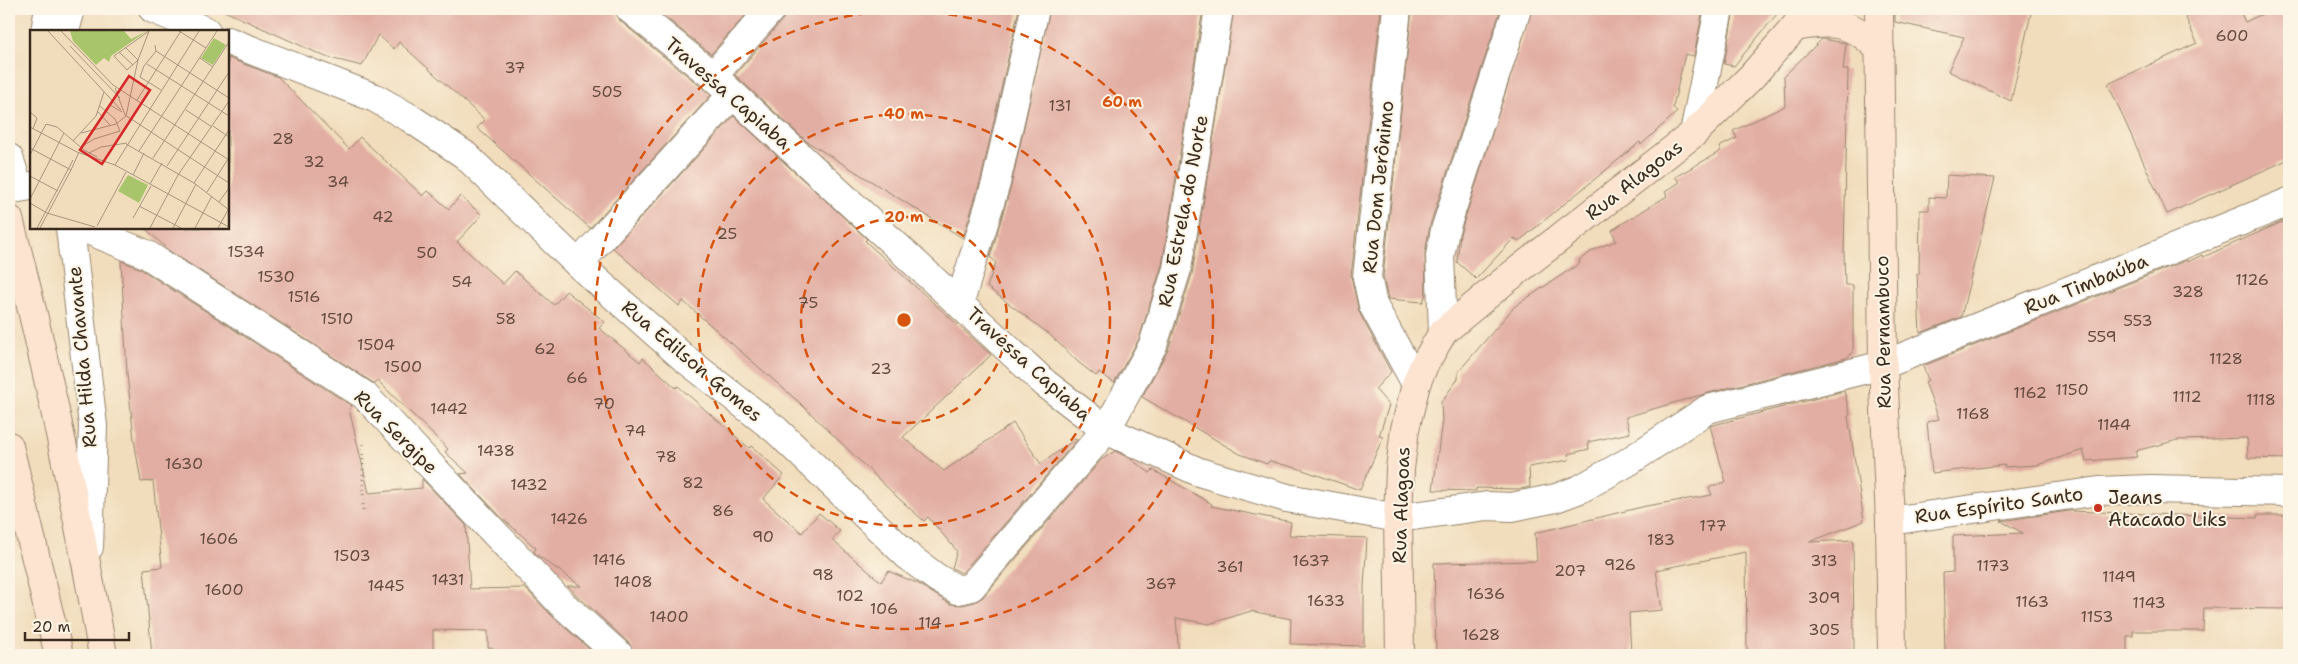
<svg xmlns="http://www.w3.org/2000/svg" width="2298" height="664" font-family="'Shantell Sans',sans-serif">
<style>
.building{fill:#e2ada3}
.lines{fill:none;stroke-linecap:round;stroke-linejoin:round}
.street-casing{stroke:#96846d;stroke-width:30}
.secondary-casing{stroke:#96846d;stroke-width:30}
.path{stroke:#96846d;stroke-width:3;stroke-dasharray:1 4;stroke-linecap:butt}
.street{stroke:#fff;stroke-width:28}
.secondary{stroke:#fde4d1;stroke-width:28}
.ring{fill:none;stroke:#d7540e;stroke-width:2.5;stroke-dasharray:9 6}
.poi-dot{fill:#c8321e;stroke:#fcf5e5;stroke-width:2}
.labels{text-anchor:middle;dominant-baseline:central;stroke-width:4;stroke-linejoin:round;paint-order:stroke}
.number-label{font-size:16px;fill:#654b3f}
.street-label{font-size:19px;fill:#3b2a1e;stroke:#fcf5e5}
.poi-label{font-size:19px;fill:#3b2a1e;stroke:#fcf5e5;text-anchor:start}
.inset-road{fill:none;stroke:#a8957d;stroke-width:1}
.view{fill:#d62828;fill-opacity:0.15;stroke:#d62828;stroke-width:2.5}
.inset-edge{fill:none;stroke:#3b2a1e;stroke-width:2.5}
.centre{fill:#d7540e;stroke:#fcf5e5;stroke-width:2.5}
.ring-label{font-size:15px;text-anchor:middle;font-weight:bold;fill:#d7540e;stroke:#fcf5e5;stroke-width:4;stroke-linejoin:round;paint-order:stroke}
</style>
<rect width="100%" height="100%" fill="#fcf5e5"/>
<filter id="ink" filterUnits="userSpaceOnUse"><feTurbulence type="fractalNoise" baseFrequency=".02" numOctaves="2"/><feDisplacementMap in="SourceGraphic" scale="10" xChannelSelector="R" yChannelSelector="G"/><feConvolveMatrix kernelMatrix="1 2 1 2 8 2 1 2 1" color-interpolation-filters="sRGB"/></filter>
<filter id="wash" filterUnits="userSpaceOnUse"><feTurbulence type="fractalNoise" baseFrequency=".0096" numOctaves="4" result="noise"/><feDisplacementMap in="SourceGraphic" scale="20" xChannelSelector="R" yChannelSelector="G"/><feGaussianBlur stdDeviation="1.12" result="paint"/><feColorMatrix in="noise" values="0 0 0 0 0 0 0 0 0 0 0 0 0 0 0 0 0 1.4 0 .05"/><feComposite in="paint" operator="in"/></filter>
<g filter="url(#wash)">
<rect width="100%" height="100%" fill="#f1ddbc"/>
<g id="blocks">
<g class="building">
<path d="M 220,9 L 615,9 L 620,21 L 711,95 L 590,228 L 477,128 L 485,120 L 399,42 L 394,49 L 378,35 L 362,66 L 326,57 Z"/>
<path d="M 655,9 L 751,9 L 711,54 Z"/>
<path d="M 786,9 L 1019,9 L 981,179 L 963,238 L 806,141 L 735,75 L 783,19 Z"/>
<path d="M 1050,9 L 1203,9 L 1162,265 L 1139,339 L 1114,383 L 1099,372 L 1096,376 L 1078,362 L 1049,334 L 987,287 L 996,262 L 990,257 L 1011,186 Z"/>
<path d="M 1234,9 L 1381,9 L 1351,276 L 1359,312 L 1391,372 L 1375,389 L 1389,405 L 1379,436 L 1383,437 L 1360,490 L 1300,469 L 1269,461 L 1267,464 L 1240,454 L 1142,397 L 1168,350 L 1192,274 Z"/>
<path d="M 1412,9 L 1501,9 L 1430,225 L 1425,253 L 1426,293 L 1423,302 L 1388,299 L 1383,276 Z"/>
<path d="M 1532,9 L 1703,9 L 1694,56 L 1685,54 L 1673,107 L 1677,112 L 1641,145 L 1640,142 L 1518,242 L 1514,238 L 1476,279 L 1457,262 L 1460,234 Z"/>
<path d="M 1734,9 L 1781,9 L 1734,66 L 1724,64 Z"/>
<path d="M 1895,9 L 2032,9 L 2011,101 L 1948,71 L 1964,37 L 1895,22 Z"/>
<path d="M 2182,9 L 2239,9 L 2245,22 L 2273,9 L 2289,9 L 2289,159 L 2167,214 L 2108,84 L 2197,43 Z"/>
<path d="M 1822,39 L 1846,43 L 1843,70 L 1848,70 L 1844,253 L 1845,285 L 1853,285 L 1853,353 L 1846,358 L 1704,394 L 1626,417 L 1630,433 L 1588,442 L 1589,449 L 1568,454 L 1569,460 L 1529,467 L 1530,487 L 1521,489 L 1476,488 L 1476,491 L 1433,490 L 1442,420 L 1441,402 L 1458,379 L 1458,372 L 1515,306 L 1580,263 L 1579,260 L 1597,248 L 1616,241 L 1612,230 L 1667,196 L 1665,192 L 1680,182 L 1675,177 L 1721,151 L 1719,147 L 1737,138 L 1733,131 L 1785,106 L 1784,76 Z"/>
<path d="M 228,58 L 278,77 L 349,149 L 360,137 L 423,196 L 428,191 L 449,209 L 460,196 L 482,215 L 457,242 L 503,284 L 515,271 L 554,305 L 566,291 L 605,322 L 599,328 L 640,362 L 643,358 L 676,388 L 678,386 L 749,448 L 751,446 L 784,475 L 763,499 L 802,533 L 819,513 L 840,531 L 832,540 L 881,582 L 888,571 L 917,583 L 950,604 L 962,605 L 975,602 L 983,597 L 1101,460 L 1115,451 L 1129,458 L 1150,473 L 1153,470 L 1212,504 L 1211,506 L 1291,522 L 1289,535 L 1367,538 L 1364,587 L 1364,646 L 1290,644 L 1291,619 L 1251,611 L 1209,624 L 1176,618 L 1179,655 L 634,655 L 629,643 L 567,586 L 581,586 L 537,555 L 534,552 L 536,548 L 502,518 L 460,474 L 468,473 L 445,452 L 448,449 L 378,381 L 375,384 L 168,250 L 145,228 L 228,228 Z"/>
<path d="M 734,116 L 867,239 L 865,241 L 991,355 L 903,437 L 944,471 L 1013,423 L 1041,464 L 1075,439 L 1077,440 L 962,573 L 952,568 L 957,551 L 928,517 L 924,521 L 896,496 L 801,404 L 683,301 L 679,306 L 613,248 Z"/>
<path d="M 1947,175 L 1995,178 L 1961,317 L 1920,333 L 1917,274 L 1919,274 L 1920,210 L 1929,210 L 1929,197 L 1946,198 Z"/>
<path d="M 2289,219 L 2289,459 L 2248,458 L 2247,438 L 2178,440 L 2135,451 L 2137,457 L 2086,461 L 2083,450 L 2037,465 L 2004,467 L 2004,465 L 1932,473 L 1927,422 L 1939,419 L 1925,382 L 1928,380 L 1923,366 L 2187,260 L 2188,262 L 2202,255 L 2203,257 Z"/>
<path d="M 121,261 L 139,268 L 352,406 L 349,409 L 369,493 L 422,488 L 422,479 L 466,525 L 470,589 L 525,588 L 551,615 L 596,655 L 493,655 L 492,648 L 488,648 L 488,631 L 433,630 L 433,655 L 152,655 L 144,569 L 162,567 L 153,481 L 141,482 L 134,439 L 127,374 Z"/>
<path d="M 1844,391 L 1850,415 L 1848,416 L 1864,521 L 1809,542 L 1853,540 L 1854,655 L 1747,655 L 1746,552 L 1656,570 L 1662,610 L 1629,613 L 1631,655 L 1436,655 L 1434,563 L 1537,561 L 1535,533 L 1646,506 L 1712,495 L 1709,487 L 1726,482 L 1710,426 Z"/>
<path d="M 2069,511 L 2257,518 L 2257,515 L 2289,515 L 2289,609 L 2204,608 L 2203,631 L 2133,631 L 2133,636 L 2127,636 L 2127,655 L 1945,655 L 1943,573 L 1953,572 L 1953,536 L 2023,533 L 2001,521 Z"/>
</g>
</g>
</g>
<g filter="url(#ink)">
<use href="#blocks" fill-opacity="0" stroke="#96846d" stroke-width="1"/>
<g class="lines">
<defs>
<g id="street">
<path d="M 153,9 L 206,31"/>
<path d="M 630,9 L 713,76 L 1046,384 L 1106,430 L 1199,472 L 1287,498 L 1398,518 L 1487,506 L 1512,507 L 1556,498 L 1580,489 L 1628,462 L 1708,409 L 1883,365 L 2289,202"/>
<path d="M 1397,9 L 1367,277 L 1373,305 L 1416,384"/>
<path d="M 45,31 L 49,9"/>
<path d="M 65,31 L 71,9"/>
<path d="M 228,41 L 375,98 L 410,118 L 465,155 L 578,264 L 684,358 L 776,430 L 910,558 L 937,578 L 958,590 L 971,587 L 1106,430 L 1153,345 L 1177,269 L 1219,9"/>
<path d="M 713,76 L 771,9"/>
<path d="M 1694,133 L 1719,9"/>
<path d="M 9,158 L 19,188 L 31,186"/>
<path d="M 70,228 L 93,426 L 89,547"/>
<path d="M 83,228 L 146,254 L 364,395 L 561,603 L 619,655"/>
<path d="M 578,264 L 732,95"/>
<path d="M 960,302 L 996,183 L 1035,9"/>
<path d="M 1443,332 L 1440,256 L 1445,230 L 1517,9"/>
<path d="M 1890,521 L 2099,491 L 2150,489 L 2289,492"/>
</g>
<g id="secondary">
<path d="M 1879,9 L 1883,365 L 1890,521 L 1892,655"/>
<path d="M 1795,27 C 1833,20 1853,21 1880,50"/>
<path d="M 9,219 C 47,362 77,509 103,655"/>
<path d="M 9,446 L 59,655"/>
<path d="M 1400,655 L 1398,518 L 1400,469 L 1405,429 L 1416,384 L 1424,365 L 1443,332 L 1503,282 L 1694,133 L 1751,77 L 1795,27 L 1807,9"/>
</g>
</defs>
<use href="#street" class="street-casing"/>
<use href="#secondary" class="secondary-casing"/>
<path class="path" d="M 363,510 L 363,441"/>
<use href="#street" class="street"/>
<use href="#secondary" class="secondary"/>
</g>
</g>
<g class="ring">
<circle cx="904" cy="320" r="103"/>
<circle cx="904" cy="320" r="206"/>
<circle cx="904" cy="320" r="309"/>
</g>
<circle class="poi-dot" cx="2098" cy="508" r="5"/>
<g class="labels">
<g class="number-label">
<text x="2232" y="35">600</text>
<text x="515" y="67">37</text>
<text x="607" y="91">505</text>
<text x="1060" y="105">131</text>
<text x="283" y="138">28</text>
<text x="314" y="161">32</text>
<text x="338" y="181">34</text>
<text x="383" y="216">42</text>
<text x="727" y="233">25</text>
<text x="246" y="251">1534</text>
<text x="427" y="252">50</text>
<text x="276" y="276">1530</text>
<text x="2252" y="279">1126</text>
<text x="462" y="281">54</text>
<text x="2188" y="291">328</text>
<text x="304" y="296">1516</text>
<text x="808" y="302">75</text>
<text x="337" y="318">1510</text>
<text x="506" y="318">58</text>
<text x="2138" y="320">553</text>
<text x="2102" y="336">559</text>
<text x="376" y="344">1504</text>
<text x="545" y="348">62</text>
<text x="2226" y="358">1128</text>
<text x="403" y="366">1500</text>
<text x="881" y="368">23</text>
<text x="577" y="377">66</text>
<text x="2072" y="389">1150</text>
<text x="2030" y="392">1162</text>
<text x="2187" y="396">1112</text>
<text x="2261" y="399">1118</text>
<text x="604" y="403">70</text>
<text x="449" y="408">1442</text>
<text x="1973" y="413">1168</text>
<text x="2114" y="424">1144</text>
<text x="635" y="430">74</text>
<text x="496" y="450">1438</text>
<text x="666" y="456">78</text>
<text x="184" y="463">1630</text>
<text x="693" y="482">82</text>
<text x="529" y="484">1432</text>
<text x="723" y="510">86</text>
<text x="569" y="518">1426</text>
<text x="1713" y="525">177</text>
<text x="763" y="536">90</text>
<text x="219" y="538">1606</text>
<text x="1661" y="539">183</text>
<text x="352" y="555">1503</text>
<text x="609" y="559">1416</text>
<text x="1311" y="560">1637</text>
<text x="1824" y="560">313</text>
<text x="1620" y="564">926</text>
<text x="1993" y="565">1173</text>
<text x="1230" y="566">361</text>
<text x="1570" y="570">207</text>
<text x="823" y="574">98</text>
<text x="2119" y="576">1149</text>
<text x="448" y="579">1431</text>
<text x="633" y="581">1408</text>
<text x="1161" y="583">367</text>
<text x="386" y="585">1445</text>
<text x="224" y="589">1600</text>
<text x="1486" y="593">1636</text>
<text x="850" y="595">102</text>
<text x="1824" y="597">309</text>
<text x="1326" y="600">1633</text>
<text x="2032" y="601">1163</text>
<text x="2149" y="602">1143</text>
<text x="884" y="608">106</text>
<text x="669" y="616">1400</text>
<text x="2097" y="616">1153</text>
<text x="930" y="622">114</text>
<text x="1824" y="629">305</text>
<text x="1481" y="634">1628</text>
</g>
<g class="street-label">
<text transform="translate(728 93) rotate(41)">Travessa Capiaba</text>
<text transform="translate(1634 180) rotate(-38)">Rua Alagoas</text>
<text transform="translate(1378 187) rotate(-84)">Rua Dom Jerônimo</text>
<text transform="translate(1183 211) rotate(-79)">Rua Estrela do Norte</text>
<text transform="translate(2086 284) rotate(-22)">Rua Timbaúba</text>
<text transform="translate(1883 332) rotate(-91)">Rua Pernambuco</text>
<text transform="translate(82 357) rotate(-95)">Rua Hilda Chavante</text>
<text transform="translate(692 361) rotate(40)">Rua Edilson Gomes</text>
<text transform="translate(1029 364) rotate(42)">Travessa Capiaba</text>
<text transform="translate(396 432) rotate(45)">Rua Sergipe</text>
<text transform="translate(1401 505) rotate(-88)">Rua Alagoas</text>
<text transform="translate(1999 505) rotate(-8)">Rua Espírito Santo</text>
</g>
<g class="poi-label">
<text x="2108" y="497">Jeans<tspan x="2108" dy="22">Atacado Liks</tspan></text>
</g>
</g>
<g transform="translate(30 30)">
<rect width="199" height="199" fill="#f1ddbc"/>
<path d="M 40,1 L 94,1 L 101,9 L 117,1 L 81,26 L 79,32 L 74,28 L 66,35 L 43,11 ZM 184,8 L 196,15 L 183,35 L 171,28 ZM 98,145 L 118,155 L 109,173 L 88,161 Z" fill="#a9c56c"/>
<path class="inset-road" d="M 18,1 L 91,80M 31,1 L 83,55 L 199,130M 149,1 L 176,18M 125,15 L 126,21 L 114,36 L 110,47 L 131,60M 40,16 L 90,68M 95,17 L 108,30M 126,21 L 199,68M 89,22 L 103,35M 170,28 L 183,37M 108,30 L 97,40 L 84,26 L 119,1M 117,34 L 199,86M 85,58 L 95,85 L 199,153M 107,70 L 151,1M 75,80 L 80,75 L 92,82M 156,80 L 182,97M 0,82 L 7,88 L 3,99M 68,82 L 80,95M 183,96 L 199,107M 0,97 L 47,122 L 85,135 L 199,197M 51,103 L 86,94 L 96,86 L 108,30 L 119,1M 43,111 L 66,86 L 74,62M 96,114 L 164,153 L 199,180M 51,117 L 64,109 L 90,101 L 85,89 L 70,76M 0,118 L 41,140 L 49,122M 109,121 L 187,1M 59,123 L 71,117 L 97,113M 0,125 L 16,94 L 27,97 L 54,120 L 67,127M 123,128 L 199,12M 85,135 L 169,1M 137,136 L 199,42M 103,145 L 114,123M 0,146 L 28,161M 164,153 L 199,100M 120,154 L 132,133M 177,162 L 198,129M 0,169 L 34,103M 189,172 L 199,158M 0,173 L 17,183 L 65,197M 109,176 L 151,198M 103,188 L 121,156M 67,196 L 96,142M 7,198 L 43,130M 10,198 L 41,140M 120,198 L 148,145 L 199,71M 143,198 L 166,154M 165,198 L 182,166M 188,198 L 198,180"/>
<path class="view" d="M 99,46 L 120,60 L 72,134 L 50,120 Z"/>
<rect width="199" height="199" class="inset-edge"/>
</g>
<circle cx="904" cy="320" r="8" class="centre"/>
<g class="ring-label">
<text x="1122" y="107">60 m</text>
<text x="904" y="119">40 m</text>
<text x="904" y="222">20 m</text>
</g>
<rect width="2298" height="664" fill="none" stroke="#fcf5e5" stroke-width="30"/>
<path d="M25 632v8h104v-8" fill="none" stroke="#3b2a1e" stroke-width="2.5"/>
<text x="32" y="632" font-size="15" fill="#3b2a1e" stroke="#fcf5e5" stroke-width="4" paint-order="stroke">20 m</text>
</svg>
